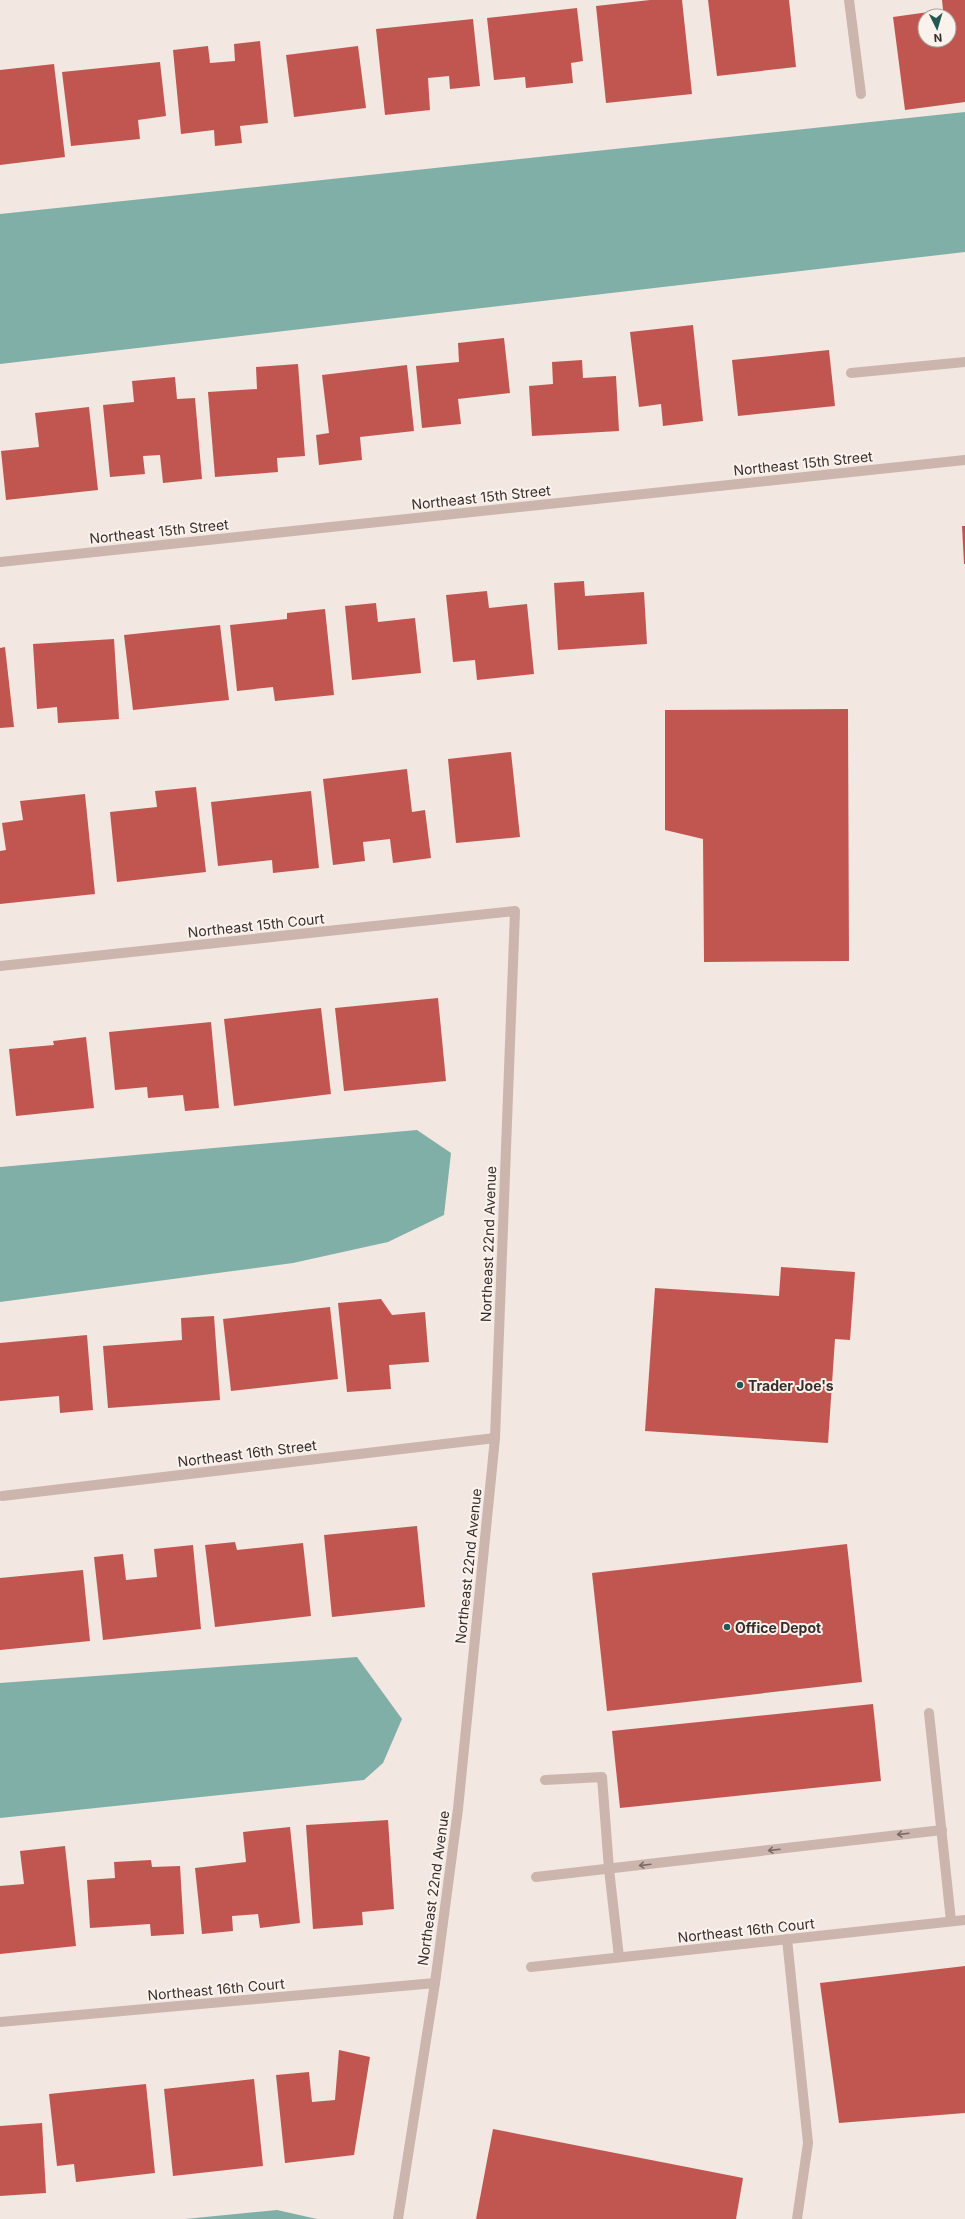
<svg xmlns="http://www.w3.org/2000/svg" width="965" height="2219" font-family="Inter,sans-serif">
<style>
.water{fill:#80afa8}
.building{fill:#c15650;fill-rule:evenodd}
.lines{fill:none;stroke-linecap:round;stroke-linejoin:round}
.lane{stroke:#cbb5ad;stroke-width:10}
.street{stroke:#cbb5ad;stroke-width:10}
.oneway{stroke:#7b6a66}
.poi-dot{fill:#225a53;stroke:#faf2ed;stroke-width:1.5}
.labels{text-anchor:middle;dominant-baseline:central;stroke-width:4;stroke-linejoin:round;paint-order:stroke}
.street-label{font-size:14px;fill:#392d2b;stroke:#faf2ed}
.poi-label{font-size:14px;font-weight:bold;fill:#392d2b;stroke:#faf2ed;text-anchor:start}
</style>
<rect width="100%" height="100%" fill="#f3e7e1"/>
<g class="water">
<path d="M 965,112 L 965,252 L 0,364 L 0,214 Z"/>
<path d="M 417,1130 L 451,1153 L 444,1215 L 388,1242 L 293,1263 L 0,1302 L 0,1167 Z"/>
<path d="M 357,1657 L 402,1719 L 383,1763 L 364,1780 L 0,1818 L 0,1683 Z"/>
<path d="M 277,2210 L 317,2219 L 185,2219 Z"/>
</g>
<g class="building">
<path d="M 650,0 L 682,0 L 692,94 L 606,103 L 596,6 Z"/>
<path d="M 708,0 L 789,0 L 796,67 L 717,76 Z"/>
<path d="M 942,0 L 965,0 L 965,102 L 905,110 L 893,17 L 943,10 ZM 925,16 L 949,16 L 949,40 L 925,40 Z"/>
<path d="M 577,8 L 583,61 L 571,63 L 573,83 L 526,88 L 525,77 L 494,80 L 487,18 Z"/>
<path d="M 473,19 L 480,86 L 450,89 L 449,76 L 428,78 L 430,110 L 385,115 L 376,29 Z"/>
<path d="M 260,41 L 268,123 L 240,126 L 242,143 L 215,146 L 214,130 L 181,134 L 173,50 L 208,46 L 210,63 L 235,61 L 234,44 Z"/>
<path d="M 358,46 L 366,108 L 294,117 L 286,55 Z"/>
<path d="M 160,62 L 166,116 L 138,120 L 140,139 L 71,146 L 62,72 Z"/>
<path d="M 54,64 L 65,157 L 0,165 L 0,70 Z"/>
<path d="M 693,325 L 703,421 L 663,426 L 661,404 L 639,407 L 630,332 Z"/>
<path d="M 504,338 L 510,393 L 458,399 L 461,424 L 422,428 L 416,366 L 459,362 L 458,343 Z"/>
<path d="M 829,350 L 835,406 L 738,416 L 732,360 Z"/>
<path d="M 582,360 L 583,378 L 616,376 L 619,431 L 532,436 L 529,386 L 553,384 L 552,362 Z"/>
<path d="M 298,364 L 305,456 L 277,458 L 278,472 L 215,477 L 208,392 L 257,389 L 256,367 Z"/>
<path d="M 407,365 L 414,431 L 360,437 L 362,460 L 319,465 L 316,435 L 329,433 L 322,375 Z"/>
<path d="M 175,377 L 177,399 L 195,398 L 202,479 L 163,483 L 160,455 L 143,456 L 145,474 L 110,477 L 103,405 L 134,402 L 132,381 Z"/>
<path d="M 89,407 L 98,490 L 6,500 L 1,451 L 39,447 L 35,413 Z"/>
<path d="M 962,526 L 965,526 L 965,564 L 964,564 Z"/>
<path d="M 584,581 L 585,596 L 644,592 L 647,644 L 558,650 L 554,583 Z"/>
<path d="M 487,591 L 489,608 L 527,604 L 534,674 L 477,680 L 475,660 L 453,662 L 446,595 Z"/>
<path d="M 376,603 L 378,622 L 415,618 L 421,673 L 352,680 L 345,606 Z"/>
<path d="M 325,609 L 334,695 L 275,701 L 273,687 L 237,691 L 230,625 L 287,619 L 287,613 Z"/>
<path d="M 220,625 L 229,700 L 133,710 L 124,635 Z"/>
<path d="M 114,639 L 119,719 L 58,723 L 57,707 L 37,709 L 33,644 Z"/>
<path d="M 5,647 L 14,727 L 0,728 L 0,648 Z"/>
<path d="M 848,709 L 849,961 L 704,962 L 703,839 L 665,830 L 665,710 Z"/>
<path d="M 511,752 L 520,837 L 456,843 L 448,759 Z"/>
<path d="M 407,769 L 412,812 L 425,810 L 431,858 L 393,863 L 390,839 L 363,842 L 365,861 L 333,865 L 323,779 Z"/>
<path d="M 196,787 L 206,872 L 117,882 L 110,812 L 157,807 L 155,791 Z"/>
<path d="M 311,791 L 319,868 L 273,873 L 272,860 L 218,866 L 211,802 Z"/>
<path d="M 85,794 L 95,894 L 0,904 L 0,851 L 6,850 L 2,823 L 23,820 L 20,801 Z"/>
<path d="M 438,998 L 446,1081 L 344,1091 L 335,1008 Z"/>
<path d="M 321,1008 L 331,1094 L 234,1106 L 224,1019 Z"/>
<path d="M 211,1022 L 219,1108 L 185,1111 L 183,1095 L 148,1098 L 147,1087 L 115,1090 L 109,1032 Z"/>
<path d="M 86,1037 L 94,1108 L 16,1116 L 9,1049 L 54,1045 L 53,1041 Z"/>
<path d="M 781,1267 L 855,1272 L 850,1340 L 835,1339 L 828,1443 L 645,1431 L 655,1288 L 779,1296 Z"/>
<path d="M 381,1299 L 392,1315 L 425,1312 L 429,1362 L 389,1365 L 391,1389 L 347,1392 L 338,1303 Z"/>
<path d="M 330,1307 L 338,1379 L 231,1391 L 223,1319 Z"/>
<path d="M 214,1316 L 220,1400 L 108,1408 L 103,1346 L 182,1340 L 181,1318 Z"/>
<path d="M 87,1335 L 93,1410 L 60,1413 L 59,1396 L 0,1401 L 0,1343 Z"/>
<path d="M 417,1526 L 425,1607 L 332,1617 L 324,1535 Z"/>
<path d="M 235,1542 L 237,1550 L 303,1543 L 311,1616 L 215,1627 L 205,1545 Z"/>
<path d="M 847,1544 L 862,1682 L 607,1711 L 592,1573 Z"/>
<path d="M 193,1545 L 201,1629 L 103,1640 L 94,1557 L 123,1554 L 126,1580 L 157,1577 L 154,1549 Z"/>
<path d="M 83,1570 L 90,1641 L 0,1650 L 0,1578 Z"/>
<path d="M 873,1704 L 881,1781 L 620,1808 L 612,1731 Z"/>
<path d="M 388,1820 L 394,1909 L 362,1912 L 363,1925 L 313,1929 L 306,1825 Z"/>
<path d="M 290,1827 L 300,1923 L 260,1928 L 258,1914 L 232,1916 L 233,1931 L 202,1934 L 195,1868 L 246,1862 L 243,1832 Z"/>
<path d="M 65,1846 L 76,1946 L 0,1954 L 0,1886 L 24,1884 L 20,1851 Z"/>
<path d="M 151,1860 L 152,1867 L 180,1866 L 184,1934 L 151,1936 L 150,1924 L 90,1928 L 87,1880 L 115,1878 L 114,1862 Z"/>
<path d="M 965,1966 L 965,2113 L 839,2123 L 820,1983 Z"/>
<path d="M 339,2050 L 370,2057 L 354,2155 L 285,2163 L 276,2075 L 309,2072 L 312,2102 L 335,2100 Z"/>
<path d="M 254,2079 L 263,2166 L 173,2176 L 164,2089 Z"/>
<path d="M 146,2084 L 155,2173 L 76,2182 L 74,2164 L 57,2166 L 49,2094 Z"/>
<path d="M 42,2123 L 46,2193 L 0,2196 L 0,2126 Z"/>
<path d="M 493,2129 L 743,2178 L 736,2219 L 476,2219 Z"/>
</g>
<g class="lines">
<g class="lane">
<path d="M 849,0 L 861,94"/>
<path d="M 851,373 L 965,362"/>
<path d="M 929,1713 L 951,1921"/>
<path d="M 545,1780 L 602,1777 L 609,1869 L 619,1957"/>
<path d="M 536,1877 L 942,1830"/>
<path d="M 787,1939 L 808,2143 L 797,2219"/>
</g>
<g class="street">
<path d="M 0,562 L 965,460"/>
<path d="M 0,966 L 515,911 L 495,1438 L 458,1809 L 435,1983 L 398,2219"/>
<path d="M 2,1496 L 495,1438"/>
<path d="M 531,1967 L 965,1920"/>
<path d="M 0,2022 L 435,1983"/>
</g>
</g>
<defs><path id="oneway-shaft" d="M-6 0H5M1.5-3L5.5 0L1.5 3" fill="none" stroke-width="1.6" stroke-linecap="round" stroke-linejoin="round"/></defs>
<g class="oneway">
<use href="#oneway-shaft" transform="translate(903 1834) rotate(173)"/>
<use href="#oneway-shaft" transform="translate(774 1850) rotate(173)"/>
<use href="#oneway-shaft" transform="translate(645 1865) rotate(173)"/>
</g>
<g class="poi-dot">
<circle cx="740" cy="1385" r="4"/>
<circle cx="727" cy="1627" r="4"/>
</g>
<g class="labels">
<g class="street-label">
<text transform="translate(803 463) rotate(-6)">Northeast 15th Street</text>
<text transform="translate(481 497) rotate(-6)">Northeast 15th Street</text>
<text transform="translate(159 531) rotate(-6)">Northeast 15th Street</text>
<text transform="translate(256 925) rotate(-6)">Northeast 15th Court</text>
<text transform="translate(488 1244) rotate(-88)">Northeast 22nd Avenue</text>
<text transform="translate(247 1453) rotate(-7)">Northeast 16th Street</text>
<text transform="translate(468 1566) rotate(-84)">Northeast 22nd Avenue</text>
<text transform="translate(433 1888) rotate(-82)">Northeast 22nd Avenue</text>
<text transform="translate(746 1930) rotate(-6)">Northeast 16th Court</text>
<text transform="translate(216 1989) rotate(-5)">Northeast 16th Court</text>
</g>
<g class="poi-label">
<text x="748" y="1385">Trader Joe's</text>
<text x="735" y="1627">Office Depot</text>
</g>
</g>
<g transform="translate(937 28) rotate(175)"><circle r="19" fill="#faf2ed" stroke="#ada39f"/>
<path d="M0-3L7 15L0 10L-7 15Z" fill="#225a53"/>
<text y="-6" font-size="11" font-weight="bold" text-anchor="middle" fill="#392d2b">N</text>
</g>
</svg>
